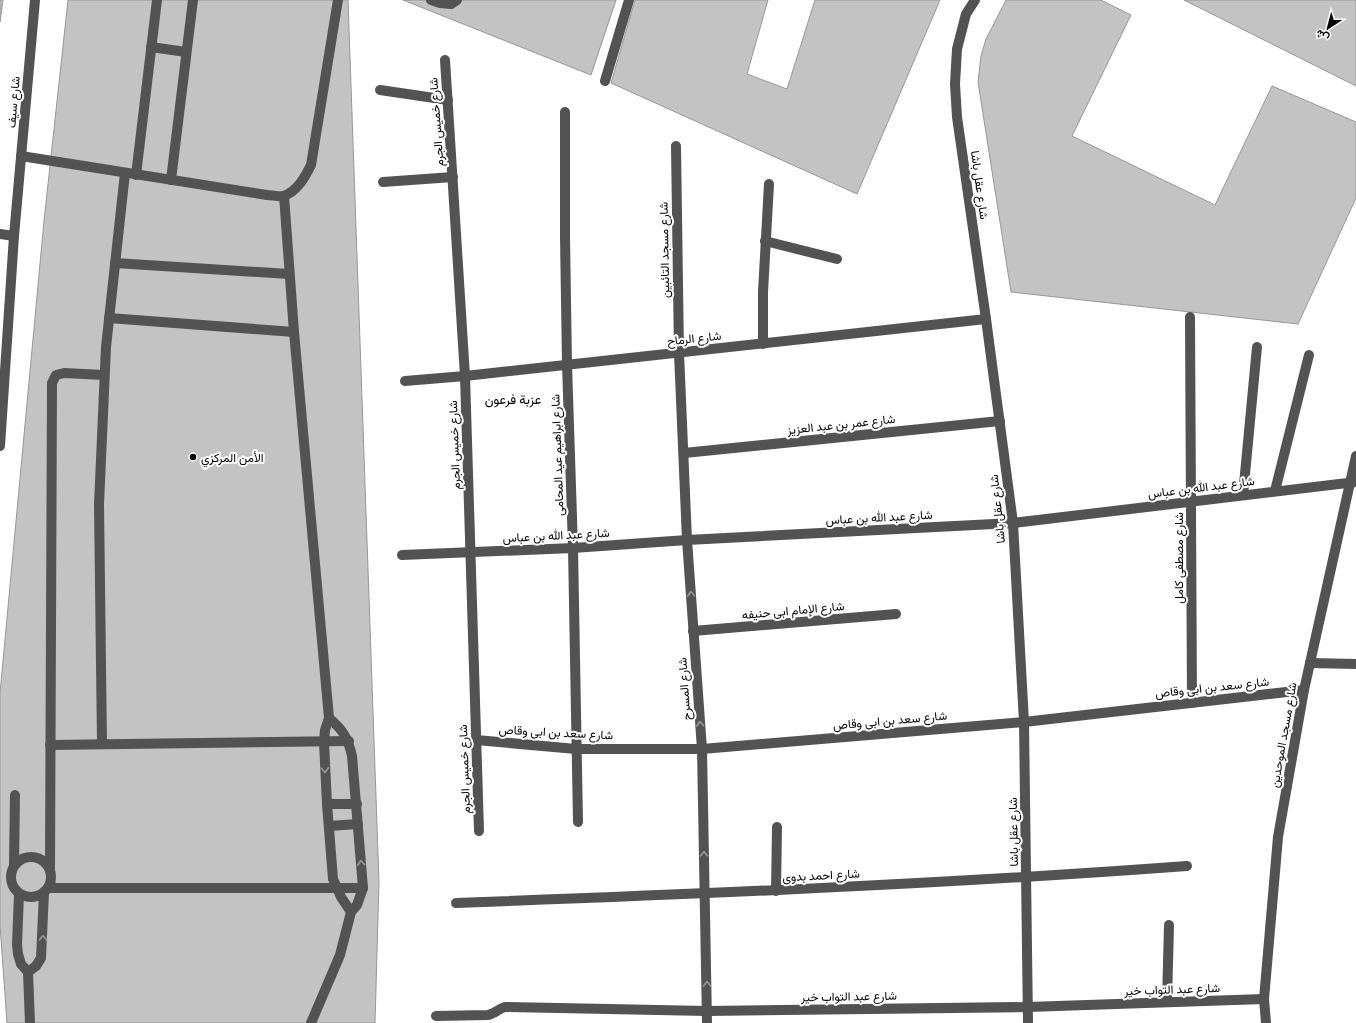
<svg xmlns="http://www.w3.org/2000/svg" width="1356" height="1023" font-family="'IBM Plex Sans',Vazirmatn,sans-serif">
<style>
.building{fill:#c3c3c3;stroke:#979797}
.lines{fill:none;stroke-linecap:round;stroke-linejoin:round}
.minor{stroke:#535353;stroke-width:10}
.oneway{stroke:#989898}
.poi-dot{fill:#000;stroke:#fff;stroke-width:1.5}
.labels{text-anchor:middle;dominant-baseline:central;stroke-width:4;stroke-linejoin:round;paint-order:stroke}
.street-label{font-size:12px;fill:#000;stroke:#fff}
.poi-label{font-size:12px;fill:#000;stroke:#fff;text-anchor:start}
.neighbourhood-label{font-size:13px;fill:#000;stroke:#fff}
</style>
<rect width="100%" height="100%" fill="#fff"/>
<g class="building">
<path d="M 0,0 L 3,0 L 0,22 Z"/>
<path d="M 68,0 L 348,0 L 379,882 L 375,1023 L 7,1023 L 0,925 L 0,693 L 44,221 Z"/>
<path d="M 403,0 L 616,0 L 591,75 Z"/>
<path d="M 635,0 L 768,0 L 747,74 L 787,89 L 815,0 L 940,0 L 857,194 L 611,83 Z"/>
<path d="M 1006,0 L 1101,0 L 1131,15 L 1072,136 L 1215,205 L 1272,86 L 1356,122 L 1356,198 L 1298,324 L 1011,292 L 978,82 L 981,56 L 986,39 Z"/>
<path d="M 1184,0 L 1356,0 L 1356,86 Z"/>
</g>
<g class="lines">
<g class="minor">
<path d="M 431,0 L 440,3 L 451,4 L 457,0"/>
<path d="M 975,0 L 966,14 L 957,49 L 955,84 L 957,117 L 986,319 L 1013,523 L 1024,722 L 1028,1023"/>
<path d="M 151,47 L 186,52"/>
<path d="M 445,60 L 465,376 L 479,831"/>
<path d="M 605,81 L 629,0"/>
<path d="M 380,90 L 448,100"/>
<path d="M 565,112 L 565,237 L 567,364 L 573,548 L 578,822"/>
<path d="M 676,146 L 679,353 L 687,540 L 702,749 L 707,1023"/>
<path d="M 21,156 L 267,195 C 272,195 279,197 283,196 C 297,192 305,177 311,165 L 338,0"/>
<path d="M 136,175 L 157,0"/>
<path d="M 171,180 L 193,0"/>
<path d="M 383,182 L 453,177"/>
<path d="M 284,196 L 294,332 L 329,718 L 325,730 L 324,742 L 327,804 L 333,879 L 341,897 L 351,912"/>
<path d="M 0,234 L 14,236"/>
<path d="M 765,241 L 837,259"/>
<path d="M 115,263 L 289,274"/>
<path d="M 1190,317 L 1192,703"/>
<path d="M 109,318 L 294,332"/>
<path d="M 763,344 L 763,292 L 769,184"/>
<path d="M 405,381 L 465,376 L 986,319"/>
<path d="M 0,446 L 14,236 L 35,0"/>
<path d="M 684,453 L 1000,421"/>
<path d="M 1275,491 L 1309,355"/>
<path d="M 1243,495 L 1257,347"/>
<path d="M 402,555 L 573,548 L 687,540 L 1013,523 L 1356,482"/>
<path d="M 693,631 L 896,614"/>
<path d="M 1310,663 L 1356,664"/>
<path d="M 476,740 L 576,749 L 702,749 L 1024,722 L 1304,690"/>
<path d="M 102,744 L 99,504 L 106,347 L 125,173"/>
<path d="M 50,745 L 349,741"/>
<path d="M 327,804 L 357,804"/>
<path d="M 329,826 L 358,824"/>
<circle cx="31" cy="877" r="20"/>
<path d="M 14,865 L 15,795"/>
<path d="M 50,868 L 52,383 L 56,375 L 64,373 L 104,375"/>
<path d="M 48,888 L 363,888"/>
<path d="M 776,891 L 777,827"/>
<path d="M 19,894 L 17,944 L 18,954 L 21,964 L 28,972 L 30,1023"/>
<path d="M 456,903 C 700,894 944,884 1187,866"/>
<path d="M 28,972 L 36,966 L 41,958 L 44,892"/>
<path d="M 1167,1002 L 1169,925"/>
<path d="M 436,1016 L 488,1015 C 494,1014 498,1009 505,1007 L 707,1011 L 1028,1007 L 1264,999"/>
<path d="M 311,1023 L 340,955 L 351,912 L 357,905 L 363,888 L 352,756 C 348,738 343,730 329,718"/>
<path d="M 1266,1023 L 1264,999 L 1278,837 L 1304,690 L 1356,456"/>
</g>
</g>
<defs><path id="oneway-chevron" d="M-2-3.5L2.5 0L-2 3.5" fill="none" stroke-width="1.6" stroke-linecap="round" stroke-linejoin="round"/></defs>
<g class="oneway">
<use href="#oneway-chevron" transform="translate(691 594) rotate(-93)"/>
<use href="#oneway-chevron" transform="translate(700 724) rotate(-94)"/>
<use href="#oneway-chevron" transform="translate(325 770) rotate(87)"/>
<use href="#oneway-chevron" transform="translate(704 854) rotate(-91)"/>
<use href="#oneway-chevron" transform="translate(361 863) rotate(-95)"/>
<use href="#oneway-chevron" transform="translate(43 938) rotate(-89)"/>
<use href="#oneway-chevron" transform="translate(707 984) rotate(-91)"/>
</g>
<circle class="poi-dot" cx="193" cy="457" r="4"/>
<g class="labels">
<g class="street-label">
<text transform="translate(13 102) rotate(-85)">شارع سيف</text>
<text transform="translate(436 122) rotate(-94)">شارع خميس الجرم</text>
<text transform="translate(980 185) rotate(82)">شارع عقل باشا</text>
<text transform="translate(664 250) rotate(-91)">شارع مسجد التائبين</text>
<text transform="translate(694 338) rotate(-6)">شارع الرماح</text>
<text transform="translate(841 424) rotate(-6)">شارع عمر بن عبد العزيز</text>
<text transform="translate(454 445) rotate(-92)">شارع خميس الجرم</text>
<text transform="translate(557 455) rotate(-92)">شارع ابراهيم عيد المحامى</text>
<text transform="translate(1201 487) rotate(-7)">شارع عبد الله بن عباس</text>
<text transform="translate(997 509) rotate(-96)">شارع عقل باشا</text>
<text transform="translate(879 517) rotate(-3)">شارع عبد الله بن عباس</text>
<text transform="translate(556 535) rotate(-3)">شارع عبد الله بن عباس</text>
<text transform="translate(1178 558) rotate(-90)">شارع مصطفى كامل</text>
<text transform="translate(793 610) rotate(-5)">شارع الإمام ابى حنيفه</text>
<text transform="translate(1212 687) rotate(-6)">شارع سعد بن ابى وقاص</text>
<text transform="translate(684 689) rotate(-94)">شارع المسرح</text>
<text transform="translate(890 720) rotate(-5)">شارع سعد بن ابى وقاص</text>
<text transform="translate(556 732) rotate(3)">شارع سعد بن ابى وقاص</text>
<text transform="translate(1283 735) rotate(-80)">شارع مسجد الموحدين</text>
<text transform="translate(464 769) rotate(-92)">شارع خميس الجرم</text>
<text transform="translate(1013 832) rotate(-91)">شارع عقل باشا</text>
<text transform="translate(821 875) rotate(-3)">شارع احمد بدوى</text>
<text transform="translate(1172 989) rotate(-2)">شارع عبد التواب خير</text>
<text transform="translate(849 996) rotate(-1)">شارع عبد التواب خير</text>
</g>
<g class="poi-label">
<text x="201" y="457">الأمن المركزي</text>
</g>
<g class="neighbourhood-label">
<text x="513" y="399">عزبة فرعون</text>
</g>
</g>
<g transform="translate(1328 28) rotate(216)" stroke="#ffffff" stroke-width="3" paint-order="stroke">
<path d="M0-3L7 15L0 10L-7 15Z" fill="#000000"/>
<text y="-6" font-size="11" font-weight="bold" text-anchor="middle" fill="#000000">ش</text>
</g>
</svg>
